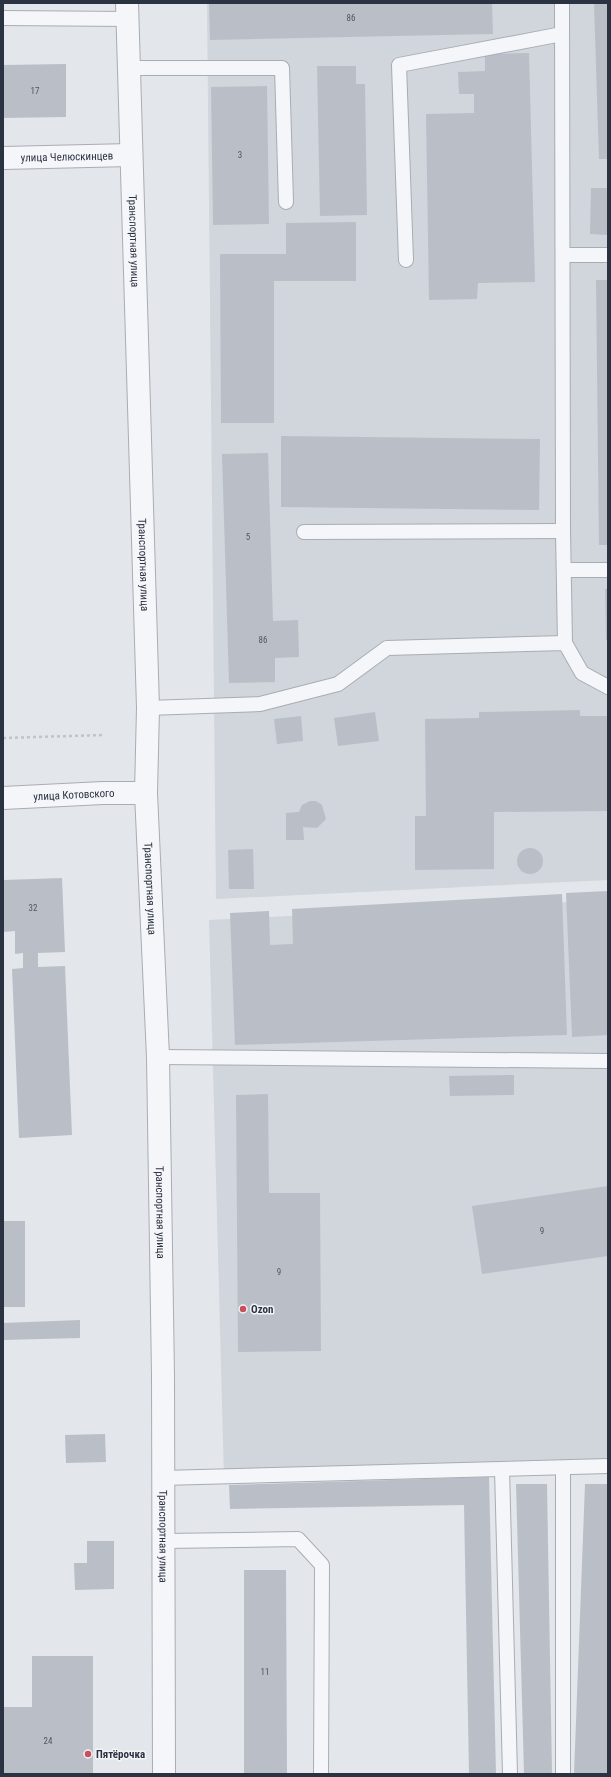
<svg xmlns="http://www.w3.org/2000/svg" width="611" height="1777" font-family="'Roboto Condensed',sans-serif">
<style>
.built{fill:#d1d5dc}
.building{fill:#babfc7}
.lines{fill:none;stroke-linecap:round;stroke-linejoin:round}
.service-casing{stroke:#a8adb4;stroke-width:16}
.minor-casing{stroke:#a8adb4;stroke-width:24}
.tertiary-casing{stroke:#a8adb4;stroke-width:24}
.path{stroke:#c0c3c9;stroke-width:2.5;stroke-dasharray:3 3;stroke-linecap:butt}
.service{stroke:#f5f6f9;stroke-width:14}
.minor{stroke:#f5f6f9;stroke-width:22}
.tertiary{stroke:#f5f6f9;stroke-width:22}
.poi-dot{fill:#c84f5e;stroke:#f2f4f8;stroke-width:1.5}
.labels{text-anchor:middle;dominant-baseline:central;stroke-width:3;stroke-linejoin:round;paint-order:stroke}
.number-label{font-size:9px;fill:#4f5663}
.street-label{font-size:11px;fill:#2b3342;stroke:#f2f4f8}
.poi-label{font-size:11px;font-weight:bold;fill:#2b3342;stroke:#f2f4f8;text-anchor:start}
</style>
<rect width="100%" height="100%" fill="#e3e6ea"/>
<g class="built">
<path d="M 207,3 L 608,3 L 608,880 L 216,899 Z"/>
<path d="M 608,900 L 608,1460 L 224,1476 L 209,920 Z"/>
</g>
<g class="building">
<path d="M 209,3 L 492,3 L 493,34 L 210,40 Z"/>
<path d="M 594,3 L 608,3 L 608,159 L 599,159 Z"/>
<path d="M 529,53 L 535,282 L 478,283 L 477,299 L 429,300 L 426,114 L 474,113 L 474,94 L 459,94 L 458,72 L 485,71 L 485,54 Z"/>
<path d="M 66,64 L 66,117 L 3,118 L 3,65 Z"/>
<path d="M 317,66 L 356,66 L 356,84 L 365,84 L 367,215 L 320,216 Z"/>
<path d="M 267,86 L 269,224 L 213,225 L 211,87 Z"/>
<path d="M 591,188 L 608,188 L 608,235 L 590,234 Z"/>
<path d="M 356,222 L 356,281 L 274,281 L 274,423 L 221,423 L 220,254 L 286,254 L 286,223 Z"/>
<path d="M 596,280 L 608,280 L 608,545 L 599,545 Z"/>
<path d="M 281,436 L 540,439 L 539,510 L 281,507 Z"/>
<path d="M 268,453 L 273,621 L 298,620 L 299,657 L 275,658 L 275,682 L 229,683 L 222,454 Z"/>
<path d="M 605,589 L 608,589 L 608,640 L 606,640 Z"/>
<path d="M 580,710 L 580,716 L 608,716 L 608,811 L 494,812 L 494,869 L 415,870 L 415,816 L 426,816 L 425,719 L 479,718 L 479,712 Z"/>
<path d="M 375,712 L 379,741 L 338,746 L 334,718 Z"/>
<path d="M 301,716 L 303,741 L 277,744 L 274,719 Z"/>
<path d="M 310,801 L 316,801 L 322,805 L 326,819 L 317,828 L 303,827 L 304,840 L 286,840 L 286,813 L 299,812 L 302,805 Z"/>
<circle cx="530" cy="861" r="13"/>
<path d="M 253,849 L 254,889 L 229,889 L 228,850 Z"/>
<path d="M 62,878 L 65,952 L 38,953 L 38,967 L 65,966 L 72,1135 L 19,1138 L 12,969 L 23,968 L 23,953 L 15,954 L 15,931 L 3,932 L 3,884 L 4,884 L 4,880 Z"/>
<path d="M 608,891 L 608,1035 L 572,1037 L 566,893 Z"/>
<path d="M 562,894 L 567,1035 L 235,1045 L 230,913 L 269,911 L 270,945 L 293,944 L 292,909 Z"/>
<path d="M 514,1075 L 514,1095 L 450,1096 L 449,1076 Z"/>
<path d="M 268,1094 L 269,1193 L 320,1193 L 321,1351 L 238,1352 L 236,1095 Z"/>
<path d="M 608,1186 L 608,1256 L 482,1274 L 472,1206 Z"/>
<rect x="3" y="1221" width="22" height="86"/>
<path d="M 80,1320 L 80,1338 L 3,1340 L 3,1323 Z"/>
<path d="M 105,1434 L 106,1462 L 66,1463 L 65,1435 Z"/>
<path d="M 489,1477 L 496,1774 L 469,1774 L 464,1505 L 230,1509 L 229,1485 Z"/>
<path d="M 516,1484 L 547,1484 L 552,1774 L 524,1774 Z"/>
<path d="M 585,1484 L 608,1484 L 608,1774 L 574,1774 Z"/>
<path d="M 87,1541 L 114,1541 L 114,1589 L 75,1590 L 74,1563 L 87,1563 Z"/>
<path d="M 244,1570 L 286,1570 L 287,1774 L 244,1774 Z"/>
<path d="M 32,1656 L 93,1656 L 93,1774 L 3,1774 L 3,1707 L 32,1707 Z"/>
</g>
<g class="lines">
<defs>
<g id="service">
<path d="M 562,3 L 563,531 L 565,643"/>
<path d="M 3,18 L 128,19"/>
<path d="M 129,68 L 282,68 L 286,202"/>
<path d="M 563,255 L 608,255"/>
<path d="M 406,260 L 399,65 L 562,34"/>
<path d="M 304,532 L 563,531"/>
<path d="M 565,570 L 608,570"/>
<path d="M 148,708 L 260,704 L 338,684 L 387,648 L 565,643 L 582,673 L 608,687"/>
<path d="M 158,1057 L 608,1061"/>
<path d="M 502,1469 L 510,1774"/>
<path d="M 162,1478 L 608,1466"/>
<path d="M 164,1541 L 298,1539 L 322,1565 L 321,1774"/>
<path d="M 563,1774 L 563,1468"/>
</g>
<g id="minor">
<path id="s1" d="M 3,158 L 131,155"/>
</g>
<g id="tertiary">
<path id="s2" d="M 127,3 L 148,708 L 146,793 L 158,1057 L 163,1375 L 164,1774"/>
<path id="s3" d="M 3,798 L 103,793 L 146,793"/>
</g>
</defs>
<use href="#service" class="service-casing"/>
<use href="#minor" class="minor-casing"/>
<use href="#tertiary" class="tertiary-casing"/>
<path class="path" d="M 3,738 L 104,735"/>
<use href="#service" class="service"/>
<use href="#minor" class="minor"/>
<use href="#tertiary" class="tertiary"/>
</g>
<g class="poi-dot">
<circle cx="243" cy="1309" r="4"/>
<circle cx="88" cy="1754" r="4"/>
</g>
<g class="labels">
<g class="number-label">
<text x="351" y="18">86</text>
<text x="35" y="91">17</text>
<text x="240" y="155">3</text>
<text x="248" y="537">5</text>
<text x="263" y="640">86</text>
<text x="33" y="908">32</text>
<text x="542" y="1231">9</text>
<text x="279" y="1272">9</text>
<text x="265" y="1672">11</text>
<text x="48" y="1741">24</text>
</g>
<g class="street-label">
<text stroke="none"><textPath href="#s1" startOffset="64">улица Челюскинцев</textPath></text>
<text stroke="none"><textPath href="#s2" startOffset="238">Транспортная улица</textPath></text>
<text stroke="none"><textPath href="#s2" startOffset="562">Транспортная улица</textPath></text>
<text stroke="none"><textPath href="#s3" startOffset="71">улица Котовского</textPath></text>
<text stroke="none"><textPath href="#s2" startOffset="886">Транспортная улица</textPath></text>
<text stroke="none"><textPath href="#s2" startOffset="1210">Транспортная улица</textPath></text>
<text stroke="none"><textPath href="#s2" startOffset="1534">Транспортная улица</textPath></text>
</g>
<g class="poi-label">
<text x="251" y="1309">Ozon</text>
<text x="96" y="1754">Пятёрочка</text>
</g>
</g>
<rect width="611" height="1777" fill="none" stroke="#2b3342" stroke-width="8"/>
</svg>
